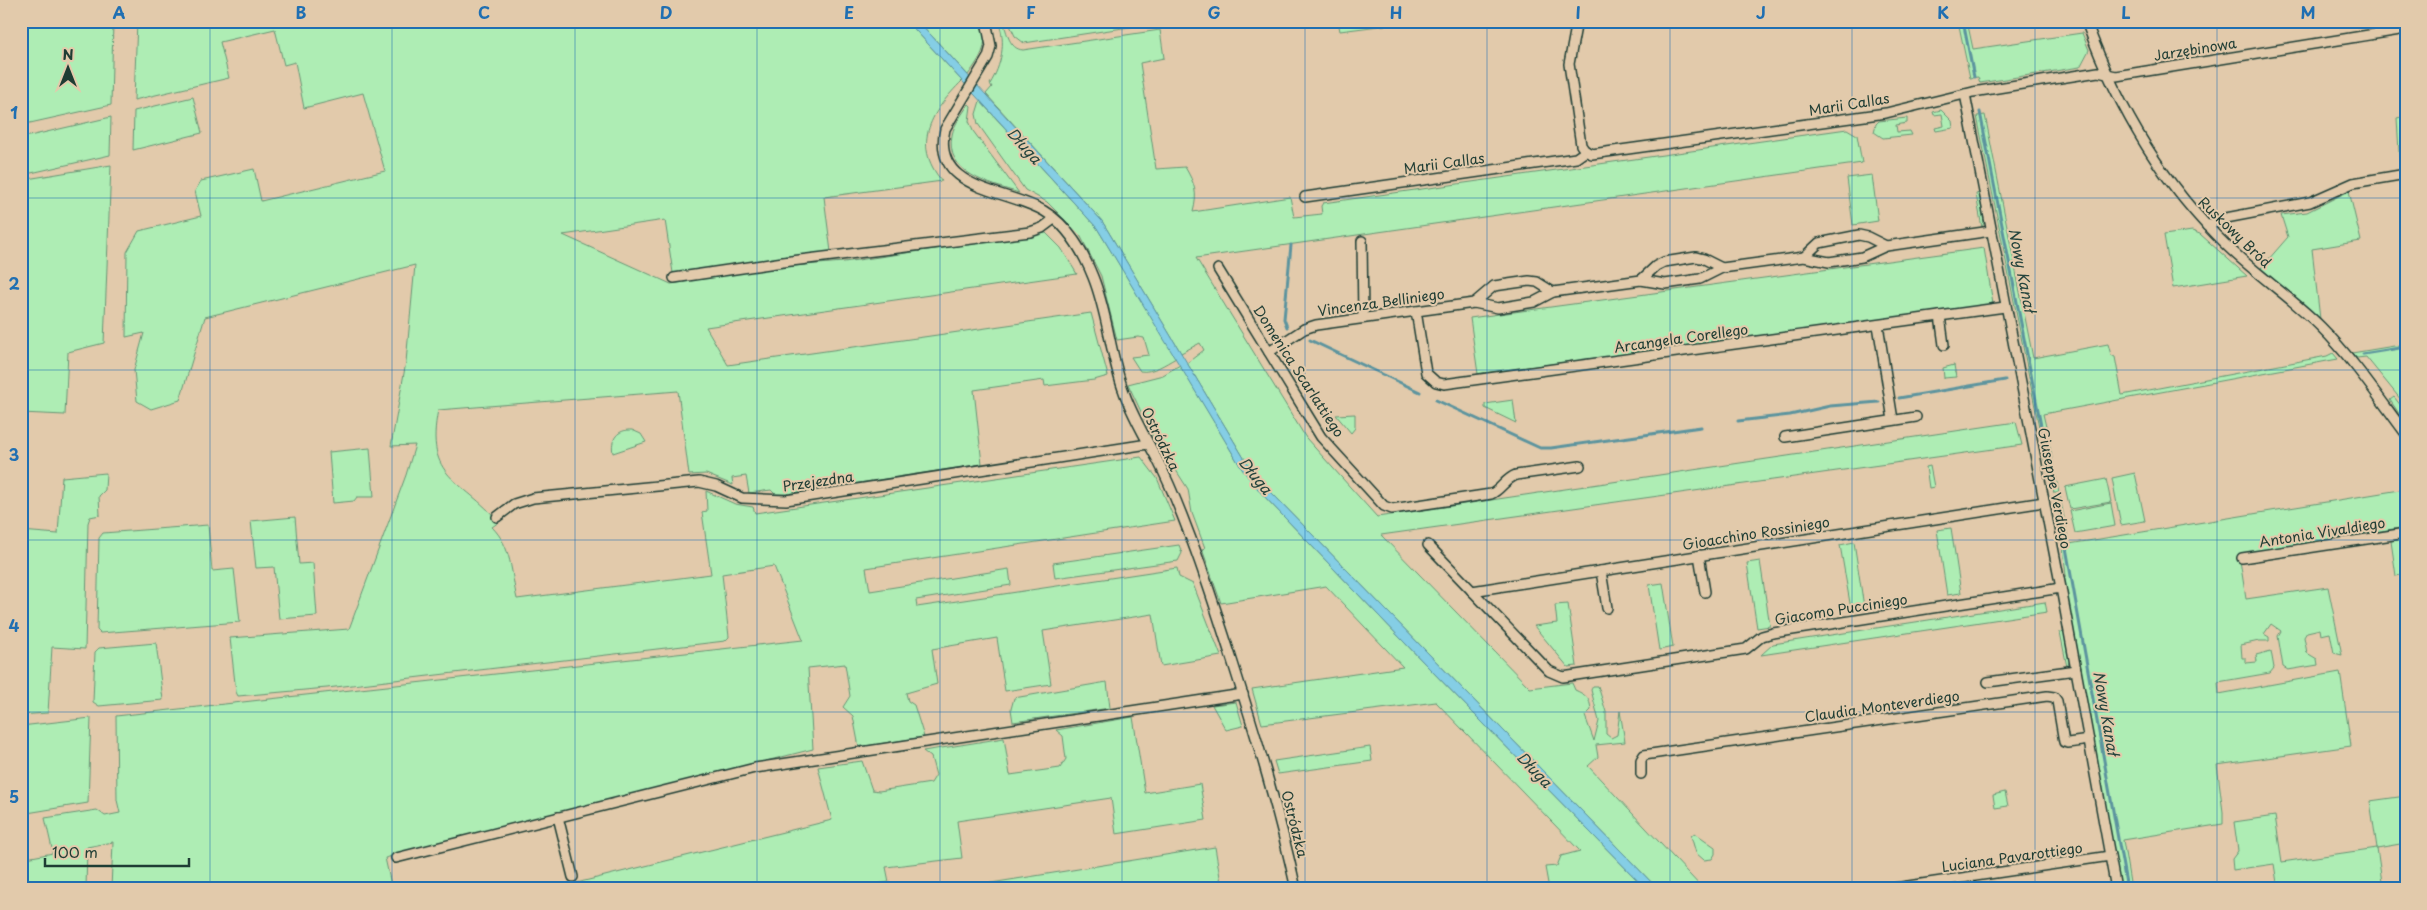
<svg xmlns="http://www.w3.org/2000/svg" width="2427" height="910" font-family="'Playpen Sans',sans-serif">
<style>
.green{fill:#aeedb4;stroke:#669574}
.water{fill:#85cee5;stroke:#5c949e}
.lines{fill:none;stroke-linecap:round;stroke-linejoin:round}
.stream{stroke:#5c949e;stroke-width:3}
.minor-casing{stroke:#1f3d34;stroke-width:12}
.minor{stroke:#e2caab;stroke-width:9}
.grid{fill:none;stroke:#1f6fb2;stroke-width:1;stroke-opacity:0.55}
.labels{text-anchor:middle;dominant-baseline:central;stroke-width:4;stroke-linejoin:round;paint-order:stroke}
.street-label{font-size:14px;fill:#1f3d34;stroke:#e2caab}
.water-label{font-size:15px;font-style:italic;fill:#24443d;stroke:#e2caab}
.neatline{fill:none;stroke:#1f6fb2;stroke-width:2}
.grid-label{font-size:16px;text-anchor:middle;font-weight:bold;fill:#1f6fb2}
</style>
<rect width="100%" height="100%" fill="#e2caab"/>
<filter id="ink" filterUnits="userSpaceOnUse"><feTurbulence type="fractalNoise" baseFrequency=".02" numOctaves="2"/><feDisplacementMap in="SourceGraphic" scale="10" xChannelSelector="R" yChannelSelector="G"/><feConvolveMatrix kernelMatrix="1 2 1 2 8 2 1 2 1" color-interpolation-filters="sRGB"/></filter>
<g filter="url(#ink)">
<g class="green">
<path d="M 26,21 L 113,21 L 111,105 L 21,125 Z"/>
<path d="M 137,21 L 907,21 L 962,81 C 933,110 910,143 942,181 L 824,197 L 831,252 L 702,271 L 673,273 L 665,220 L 563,235 L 671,284 L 767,268 L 844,262 L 1046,233 L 1061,248 L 1077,274 L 706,327 L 728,365 L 1091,313 L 1108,376 L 1094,380 L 1045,386 L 1044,380 L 974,390 L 982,464 L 787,494 L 775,494 L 771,490 L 749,493 L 746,476 L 732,478 L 733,485 L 706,474 L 689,475 L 678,391 L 438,410 C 424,480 462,478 499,522 L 492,527 C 512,547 511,573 517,599 L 711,574 L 702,512 L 707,511 L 706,491 L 735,504 L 753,507 L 755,513 L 1141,457 L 1157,478 L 1175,521 L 866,568 L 870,591 L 1009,569 L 1011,585 L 916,600 L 917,607 L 1177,568 L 1179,577 L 1193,584 L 1221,656 L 1161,666 L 1153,614 L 1043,631 L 1051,684 L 1005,691 L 997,638 L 932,649 L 937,684 L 906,693 L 908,701 L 914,705 L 924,737 L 859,747 L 853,716 L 843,707 L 850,696 L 845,664 L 808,668 L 813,749 L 385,858 L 392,889 L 111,889 L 113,842 L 87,847 L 86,889 L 21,889 L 21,859 L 53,853 L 45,818 L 97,810 L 105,816 L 120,813 L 117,800 L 116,716 L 803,640 L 774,566 L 722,574 L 729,637 L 725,641 L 327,688 L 238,696 L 236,692 L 230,638 L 349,629 L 406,475 L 415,445 L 391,446 L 406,362 L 415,265 L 205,317 L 180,400 L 151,409 L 137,401 L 134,370 L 144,333 L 126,337 L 127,252 L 139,231 L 201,216 L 195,191 L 201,181 L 254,169 L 261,201 L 385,171 L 363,93 L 304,108 L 295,62 L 284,65 L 275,29 L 220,42 L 229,78 L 134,100 Z"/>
<path d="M 918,21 L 978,21 C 992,42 981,57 968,75 Z"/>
<path d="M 998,21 L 1003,21 C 1007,32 1009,49 1023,50 L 1160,30 L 1164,58 L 1140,63 L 1156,169 L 1185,167 C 1195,184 1198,193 1193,212 L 1290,197 L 1294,217 L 1322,214 L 1321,206 L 1323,203 L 1847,129 L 1857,135 L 1862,163 L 1196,258 L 1306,438 L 1377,517 L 2016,422 L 2022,445 L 1381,535 L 1530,688 L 1572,683 L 1575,690 C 1586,695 1590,698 1591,710 L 1585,716 L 1594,741 L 1599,721 L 1591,690 L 1593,686 L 1598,686 L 1606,712 L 1606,734 L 1611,738 L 1617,735 L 1620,711 L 1625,742 L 1596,745 L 1598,757 L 1588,766 L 1703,889 L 1658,889 L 1269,490 L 1244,458 L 1187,363 L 1204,350 L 1200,343 L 1181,353 L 1102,221 L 986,94 L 992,87 L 990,84 C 1001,66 1007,42 998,21 Z"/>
<path d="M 1008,21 L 1169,21 L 1024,43 L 1015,36 Z"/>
<path d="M 1338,21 L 1418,21 L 1340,31 Z"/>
<path d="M 1958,21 L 1967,21 L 1973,49 L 2082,33 L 2089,50 L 2080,67 L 1980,83 L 1978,77 L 1970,78 Z"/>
<path d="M 193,97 L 202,133 L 133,150 L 134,111 Z"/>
<path d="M 980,101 L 1097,228 L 1176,358 C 1165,364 1153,373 1140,371 L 1131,357 L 1149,355 L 1144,338 L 1138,337 L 1117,340 L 1101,276 L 1080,235 L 1047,202 L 1025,190 L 978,124 L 976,114 Z"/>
<path d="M 969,104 L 971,106 L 969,121 L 973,131 L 1019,193 C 991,184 944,174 952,135 C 954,124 963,113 969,104 Z"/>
<path d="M 1941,110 L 1952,121 L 1953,128 L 1936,131 L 1935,128 L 1944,126 L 1942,114 L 1934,115 L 1933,112 Z"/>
<path d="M 1985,115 L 2033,358 L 2108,344 L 2111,355 L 2115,357 L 2122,395 L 2327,356 L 2333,353 L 2338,359 L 2043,414 L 2047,431 L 2040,432 L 1977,116 Z"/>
<path d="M 2406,116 L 2406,169 L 2400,170 L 2397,118 Z"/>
<path d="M 111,117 L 110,155 L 31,173 L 21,172 L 21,138 Z"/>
<path d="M 1907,118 L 1907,123 L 1896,125 L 1897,132 L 1910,131 L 1912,135 L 1883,138 L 1874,132 L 1876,124 L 1879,121 Z"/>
<path d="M 111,165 L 104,343 L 68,352 L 65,415 L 21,413 L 21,180 Z"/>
<path d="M 1872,175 L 1878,221 L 1853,225 L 1847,178 Z"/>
<path d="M 2349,191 L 2361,241 L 2312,249 L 2320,319 L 2261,268 L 2288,237 L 2281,215 L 2307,212 Z"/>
<path d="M 1979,193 L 1984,222 L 1982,228 L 1976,194 Z"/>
<path d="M 2192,231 L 2200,234 L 2247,276 L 2173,288 L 2164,235 Z"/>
<path d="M 1984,248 L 1993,304 L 1478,374 L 1470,318 Z"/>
<path d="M 2406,344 L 2406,406 L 2366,357 L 2357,358 L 2352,353 Z"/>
<path d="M 1180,365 L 1242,469 L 1262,494 L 1428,667 L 1646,889 L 1549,889 L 1545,867 L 1557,866 L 1561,856 L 1580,851 L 1436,702 L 1262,724 L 1252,689 L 1403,667 L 1326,586 L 1221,603 L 1202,549 L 1205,548 L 1192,513 L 1188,489 L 1165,453 L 1161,454 L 1128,384 L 1163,375 Z"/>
<path d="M 1954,365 L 1956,377 L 1944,378 L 1943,368 Z"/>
<path d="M 2394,397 L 2406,412 L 2406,424 L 2390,400 Z"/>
<path d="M 1513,400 L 1516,423 L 1485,408 L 1485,404 Z"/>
<path d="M 1355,414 L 1355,428 L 1351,433 L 1336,415 Z"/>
<path d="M 632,430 L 641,434 L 646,442 L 613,453 C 610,439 618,429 632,430 Z"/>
<path d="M 2049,443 L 2059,493 L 2054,493 L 2041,448 L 2043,444 Z"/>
<path d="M 370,448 L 374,497 L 357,497 L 354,501 L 333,503 L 329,452 Z"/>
<path d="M 1930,466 L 1934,487 L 1929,488 L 1926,467 Z"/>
<path d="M 106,473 L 105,490 L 99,496 L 100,515 L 90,517 L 88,523 L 85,649 L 52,647 L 48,713 L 21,715 L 21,531 L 58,534 L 62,477 Z"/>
<path d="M 2135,473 L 2145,521 L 2121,525 L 2112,478 Z"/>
<path d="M 2106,479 L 2111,502 L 2070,509 L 2065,487 Z"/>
<path d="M 2406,489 L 2406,527 L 2239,554 L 2246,599 L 2328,587 L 2342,655 L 2334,653 L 2330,633 L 2321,635 L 2320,629 L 2307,632 L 2304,637 L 2307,653 L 2317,659 L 2318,665 L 2288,670 L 2283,667 L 2278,636 L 2281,631 L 2271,624 L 2264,634 L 2269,637 L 2269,641 L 2259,641 L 2241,645 L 2242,658 L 2246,658 L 2246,663 L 2257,662 L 2256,655 L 2271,651 L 2274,668 L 2270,673 L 2218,682 L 2219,694 L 2340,672 L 2351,746 L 2217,765 L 2223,812 L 2223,824 L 2123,840 L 2131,889 L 2120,889 L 2063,577 L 2066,576 L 2058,498 L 2060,497 L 2069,544 Z"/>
<path d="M 2111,503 L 2115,526 L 2075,533 L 2070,511 Z"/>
<path d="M 295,517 L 299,564 L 313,563 L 317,616 L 279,619 L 274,567 L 256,568 L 251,521 Z"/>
<path d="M 208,525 L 212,571 L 234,569 L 240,622 L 100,633 L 97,630 L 99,538 L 103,533 Z"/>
<path d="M 1951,528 L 1961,593 L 1947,595 L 1937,530 Z"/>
<path d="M 2406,539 L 2406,574 L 2396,576 L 2391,541 Z"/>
<path d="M 1854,542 L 1864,607 L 1851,609 L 1840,545 Z"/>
<path d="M 1179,545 L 1182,553 L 1178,561 L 1055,578 L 1053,563 Z"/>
<path d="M 1760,561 L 1770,626 L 1757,628 L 1747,563 Z"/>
<path d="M 1663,583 L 1673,647 L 1659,650 L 1649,585 Z"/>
<path d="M 2045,602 L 2047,612 L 1761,655 L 1773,644 Z"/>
<path d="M 1568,604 L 1577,666 L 1568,667 L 1534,626 L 1557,623 L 1555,605 Z"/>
<path d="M 2065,631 L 2070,660 L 2067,667 L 2060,632 Z"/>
<path d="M 156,643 L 163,700 L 99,706 L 93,702 L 95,652 L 99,648 Z"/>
<path d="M 1107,682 L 1110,708 L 1013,722 L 1011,709 L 1014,698 Z"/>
<path d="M 1236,702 L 1243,726 L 1226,730 L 1212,705 Z"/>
<path d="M 1133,717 L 1145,793 L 1200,784 L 1206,820 L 1116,834 L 1111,798 L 957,821 L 962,858 L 886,867 L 889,882 L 849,888 L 847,882 L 816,889 L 552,889 L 832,820 L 818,767 L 862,761 L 872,790 L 879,791 L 931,783 L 936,775 L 931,757 L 923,751 L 1004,738 L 1010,775 L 1060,768 L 1066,759 L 1063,736 L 1056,730 Z"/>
<path d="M 91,718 L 88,803 L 21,814 L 21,726 Z"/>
<path d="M 1370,747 L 1372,761 L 1278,774 L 1274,761 Z"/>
<path d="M 2005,792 L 2008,806 L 1995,808 L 1993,795 Z"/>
<path d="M 2406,796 L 2406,843 L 2377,848 L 2383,889 L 2278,889 L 2274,864 L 2233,870 L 2232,859 L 2238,851 L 2234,822 L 2275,816 L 2282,862 L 2377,848 L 2370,801 Z"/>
<path d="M 1695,833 L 1715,847 L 1715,854 L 1712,859 L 1704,860 L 1696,853 L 1691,836 Z"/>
<path d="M 1215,847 L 1222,889 L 954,889 Z"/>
</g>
<path class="water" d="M 907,21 L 918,21 L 1102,221 L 1244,458 L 1269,490 L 1658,889 L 1646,889 L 1428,667 L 1262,494 L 1242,469 L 1097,228 Z"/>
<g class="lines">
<g class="stream">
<path d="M 1963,21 L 1974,77"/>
<path d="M 1980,112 L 2042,431"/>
<path d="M 1287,327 L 1284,319 L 1291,245"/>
<path d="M 1310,340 L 1420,392"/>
<path d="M 2363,354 L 2406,347"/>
<path d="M 1899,398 L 2005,380"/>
<path d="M 1436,400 L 1540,448 L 1551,448 L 1701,427"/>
<path d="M 1738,421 L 1790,415 L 1830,406 L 1879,402"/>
<path d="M 2046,446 L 2053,480"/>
<path d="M 2065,542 L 2127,889"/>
</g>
<defs>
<g id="minor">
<path d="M 986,21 L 991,46 L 988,57 L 945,129 C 931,191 1007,189 1044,211 C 1069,226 1083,252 1093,277 C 1108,314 1110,355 1124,392 C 1132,415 1145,437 1157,459 C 1169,482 1179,507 1188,531 C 1205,574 1218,617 1232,660 C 1256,736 1279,811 1296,889"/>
<path d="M 1577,21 L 1569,64 L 1581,145 L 1585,151 L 1592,154 L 1886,113 L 1973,92 L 2098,72 L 2116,76 L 2406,29"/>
<path d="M 2086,21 C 2117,106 2161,183 2227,246 C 2257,275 2292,298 2321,327 C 2353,359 2379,398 2406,434"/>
<path d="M 1965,94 L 2061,588 L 2116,889"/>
<path d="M 1305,197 L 1576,158 L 1586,151"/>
<path d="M 2207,226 L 2226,218 L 2310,202 L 2353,183 L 2406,174"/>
<path d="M 1362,241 L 1363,318"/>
<path d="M 1804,257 L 1819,243 L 1859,235 L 1868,237 L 1886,246"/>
<path d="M 1218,269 L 1321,437 L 1384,506 L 1392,509 L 1491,494 C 1501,490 1505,479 1516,475 L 1580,466"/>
<path d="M 674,278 L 783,262 L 1030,232 L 1042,228 L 1054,219"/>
<path d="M 1641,280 L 1656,266 L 1664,262 L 1696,257 L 1704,259 L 1722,268"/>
<path d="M 1474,303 L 1494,286 L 1529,281 L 1537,282 L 1553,292"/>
<path d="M 1416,311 L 1426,373 L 1436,382 L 1444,384 L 2005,307"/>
<path d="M 1940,316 L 1944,345"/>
<path d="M 1878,325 L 1893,420"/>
<path d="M 1269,352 L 1304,329 L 1316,325 L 1474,303 L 1498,308 L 1534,302 L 1553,292 L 1641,280 L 1665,284 L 1700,279 L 1722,268 L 1804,257 L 1829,262 L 1862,257 L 1886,246 L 1991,231"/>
<path d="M 1785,437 L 1916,417"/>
<path d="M 497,517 L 514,504 L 533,498 L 699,482 L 716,486 L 742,498 L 786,500 L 1148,444"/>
<path d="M 1428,545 L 1549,671 L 1563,677 L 1746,649 L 1762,636 L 1773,633 L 2061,588"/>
<path d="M 1699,555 L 1705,592"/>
<path d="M 2242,558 L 2406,533"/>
<path d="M 1601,571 L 1607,608"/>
<path d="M 1472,591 L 2044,502"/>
<path d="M 1988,682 L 2076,670"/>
<path d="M 1641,774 L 1641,760 L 1644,755 L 2047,696 L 2054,697 L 2057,701 L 2064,742 L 2068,743 L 2089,740"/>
<path d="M 558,817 L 573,877"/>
<path d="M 396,858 L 755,768 L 1243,694"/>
<path d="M 1888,889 L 2110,856"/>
</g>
</defs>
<use href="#minor" class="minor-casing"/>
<use href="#minor" class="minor"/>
</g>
</g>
<path class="grid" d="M 210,21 L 210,889M 392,21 L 392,889M 575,21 L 575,889M 757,21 L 757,889M 940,21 L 940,889M 1122,21 L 1122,889M 1305,21 L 1305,889M 1487,21 L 1487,889M 1670,21 L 1670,889M 1852,21 L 1852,889M 2035,21 L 2035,889M 2217,21 L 2217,889M 21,198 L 2406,198M 21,370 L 2406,370M 21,540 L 2406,540M 21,712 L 2406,712"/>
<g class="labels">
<g class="street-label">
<text transform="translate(2195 49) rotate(-9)">Jarzębinowa</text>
<text transform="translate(1849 104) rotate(-9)">Marii Callas</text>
<text transform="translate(1444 163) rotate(-8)">Marii Callas</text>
<text transform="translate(2235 232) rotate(44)">Ruskowy Bród</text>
<text transform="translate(1381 302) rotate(-8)">Vincenza Belliniego</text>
<text transform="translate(1681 338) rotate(-8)">Arcangela Corellego</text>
<text transform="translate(1299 371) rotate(57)">Domenica Scarlattiego</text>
<text transform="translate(1161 439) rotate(64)">Ostródzka</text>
<text transform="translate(818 481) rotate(-8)">Przejezdna</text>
<text transform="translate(2055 488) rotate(79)">Giuseppe Verdiego</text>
<text transform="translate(2322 532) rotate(-9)">Antonia Vivaldiego</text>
<text transform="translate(1756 533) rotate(-9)">Gioacchino Rossiniego</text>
<text transform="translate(1841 609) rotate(-9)">Giacomo Pucciniego</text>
<text transform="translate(1882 706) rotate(-8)">Claudia Monteverdiego</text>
<text transform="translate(1295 824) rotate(76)">Ostródzka</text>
<text transform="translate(2012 857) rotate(-8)">Luciana Pavarottiego</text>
</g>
<g class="water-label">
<text transform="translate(1025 145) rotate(48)">Długa</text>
<text transform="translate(2023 270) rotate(79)">Nowy Kanał</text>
<text transform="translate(1256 475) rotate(51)">Długa</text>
<text transform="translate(2107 713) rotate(80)">Nowy Kanał</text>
<text transform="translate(1535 769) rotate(46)">Długa</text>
</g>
</g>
<rect width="2427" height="910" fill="none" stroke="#e2caab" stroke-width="55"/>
<g transform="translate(68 68)" stroke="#e2caab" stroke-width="4" paint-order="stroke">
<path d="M0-4L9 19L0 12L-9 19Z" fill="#1f3d34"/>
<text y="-8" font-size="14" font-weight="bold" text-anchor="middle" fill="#1f3d34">N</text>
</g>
<path d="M45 858v8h144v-8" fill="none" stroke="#1f3d34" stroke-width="2.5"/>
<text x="52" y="858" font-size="15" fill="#1f3d34" stroke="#e2caab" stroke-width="4" paint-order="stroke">100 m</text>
<rect x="28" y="28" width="2372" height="854" class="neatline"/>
<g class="grid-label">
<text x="119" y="19">A</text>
<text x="301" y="19">B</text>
<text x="484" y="19">C</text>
<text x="666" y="19">D</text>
<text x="849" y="19">E</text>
<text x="1031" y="19">F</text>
<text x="1214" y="19">G</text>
<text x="1396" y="19">H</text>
<text x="1578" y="19">I</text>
<text x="1761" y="19">J</text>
<text x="1943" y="19">K</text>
<text x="2126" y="19">L</text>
<text x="2308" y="19">M</text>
<text x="14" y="119">1</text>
<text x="14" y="290">2</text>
<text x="14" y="461">3</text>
<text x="14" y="632">4</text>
<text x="14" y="803">5</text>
</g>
</svg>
